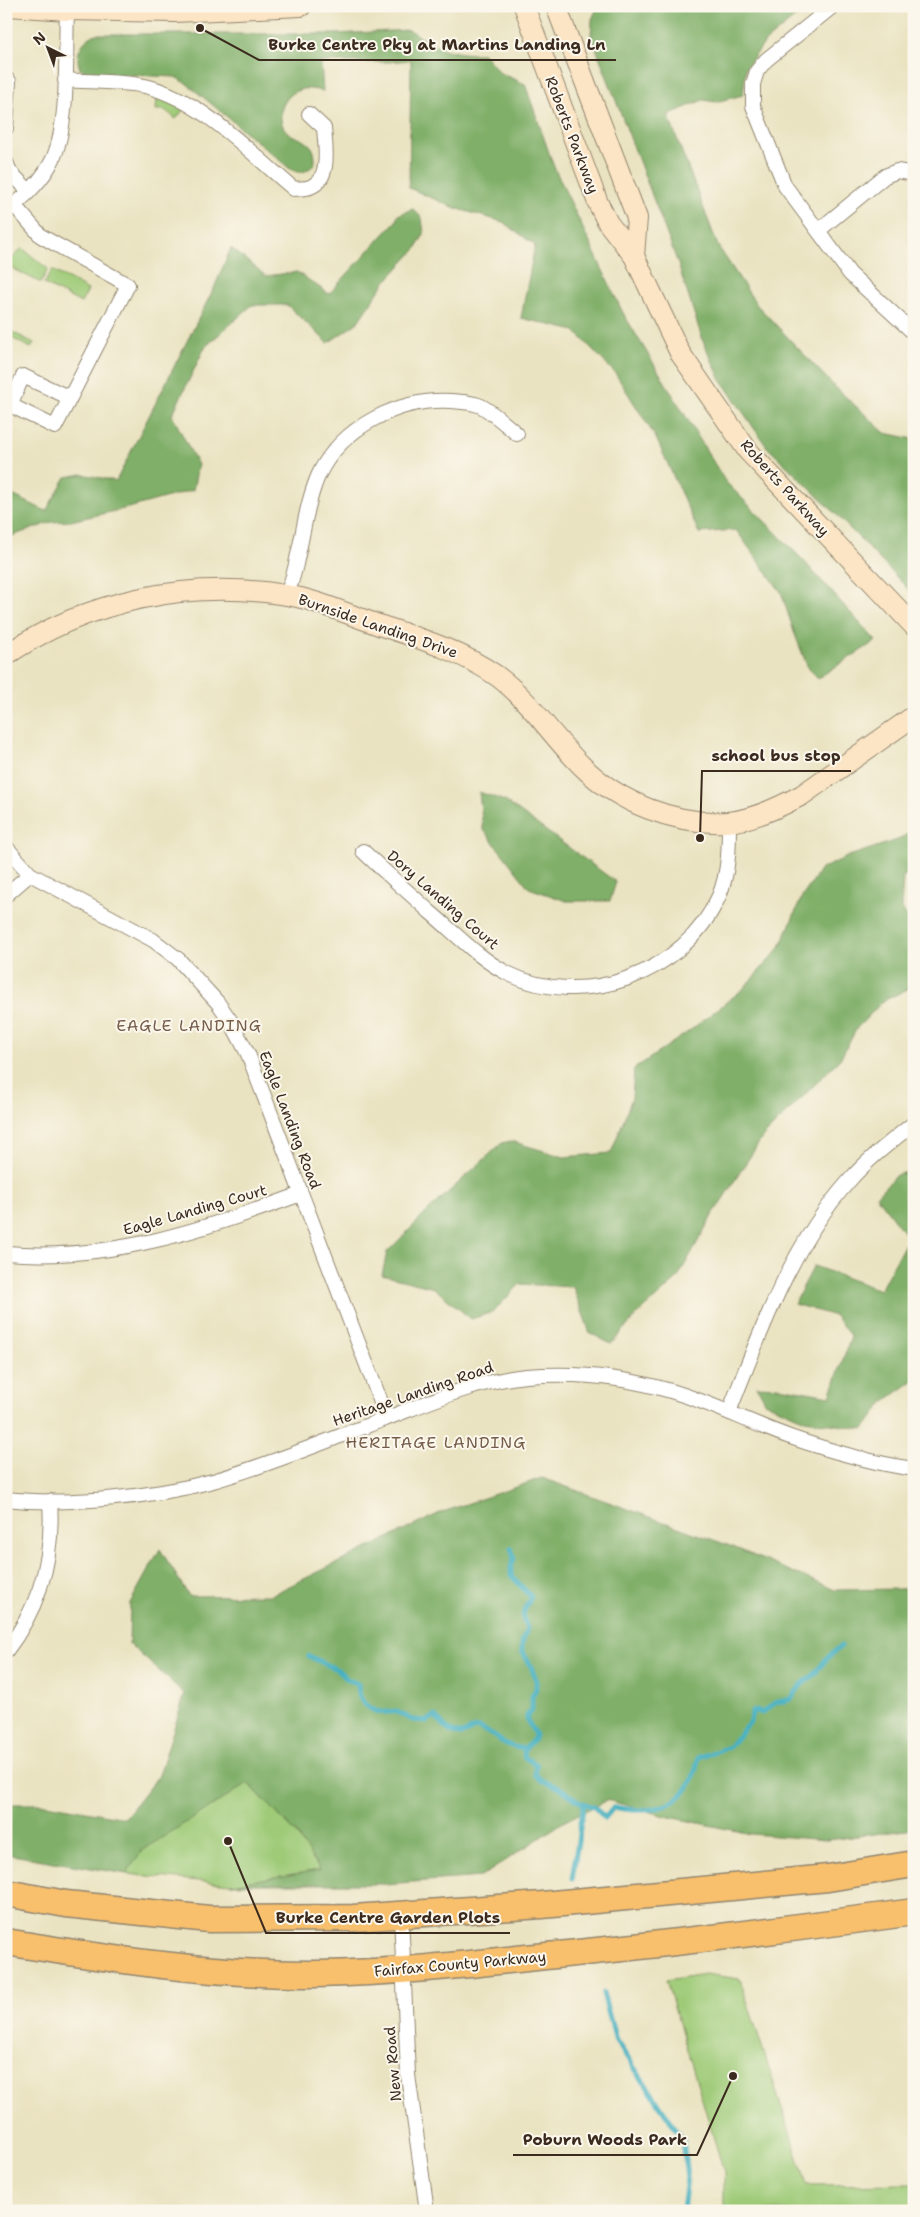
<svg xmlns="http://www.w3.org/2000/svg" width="920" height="2217" font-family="'Shantell Sans',sans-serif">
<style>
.green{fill:#9fcb78;stroke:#6d7a4b}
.forest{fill:#7faf68;stroke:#5d6c43}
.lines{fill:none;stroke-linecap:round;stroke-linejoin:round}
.stream{stroke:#42afc0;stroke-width:5}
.street-casing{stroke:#928670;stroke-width:16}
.secondary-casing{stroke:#928670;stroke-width:22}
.highway-casing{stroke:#928670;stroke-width:29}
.street{stroke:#fff;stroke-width:14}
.secondary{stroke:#fce5c4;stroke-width:20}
.highway{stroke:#f8bf6c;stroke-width:26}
.labels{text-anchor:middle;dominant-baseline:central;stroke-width:4;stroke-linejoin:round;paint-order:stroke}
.street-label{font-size:15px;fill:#3b2a1e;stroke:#fbf7ec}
.neighbourhood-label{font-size:16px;letter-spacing:1px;fill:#745c48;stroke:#fbf7ec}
.leader{fill:none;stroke:#3b2a1e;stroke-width:2}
.callout-dot{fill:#3b2a1e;stroke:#fbf7ec;stroke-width:2}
.callout-label{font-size:16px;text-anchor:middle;font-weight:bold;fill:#3b2a1e;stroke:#fbf7ec;stroke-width:4;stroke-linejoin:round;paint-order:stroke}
</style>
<rect width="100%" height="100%" fill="#fbf7ec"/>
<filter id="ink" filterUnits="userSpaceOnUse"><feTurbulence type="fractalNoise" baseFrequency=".02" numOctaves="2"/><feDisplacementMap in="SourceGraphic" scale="10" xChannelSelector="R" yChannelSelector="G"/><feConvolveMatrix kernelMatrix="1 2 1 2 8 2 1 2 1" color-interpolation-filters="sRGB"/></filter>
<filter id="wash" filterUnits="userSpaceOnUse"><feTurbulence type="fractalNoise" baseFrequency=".0096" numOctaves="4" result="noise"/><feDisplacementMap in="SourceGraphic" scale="20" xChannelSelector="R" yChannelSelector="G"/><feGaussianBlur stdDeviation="1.12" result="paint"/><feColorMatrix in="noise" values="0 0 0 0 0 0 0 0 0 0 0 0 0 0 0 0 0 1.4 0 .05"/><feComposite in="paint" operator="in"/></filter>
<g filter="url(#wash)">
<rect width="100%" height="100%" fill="#eae3c1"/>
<g class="green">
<path d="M 160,96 L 184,109 L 176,119 L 165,110 L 156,110 L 157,99 Z"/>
<path d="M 22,248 L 48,269 L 41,283 L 6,265 Z"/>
<path d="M 52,270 L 88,290 L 81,303 L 44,284 Z"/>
<path d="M 6,329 L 34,343 L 31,348 L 6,335 Z"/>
<path d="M 248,1783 L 295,1832 L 320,1870 L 231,1884 L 127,1874 L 140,1851 Z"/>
<path d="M 705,1974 L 740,1979 L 807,2185 L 914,2184 L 914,2211 L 724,2211 L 724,2172 L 666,1980 Z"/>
</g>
<g class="forest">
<path d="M 598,6 L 809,6 L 765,42 L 746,68 L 743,95 L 716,102 L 703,100 L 668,115 L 718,246 L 757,305 L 834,386 L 885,433 L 914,439 L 914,595 L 830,508 L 767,447 L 721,380 L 703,341 L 677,261 L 591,35 L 592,19 Z"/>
<path d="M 409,30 C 438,48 448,54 484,54 L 500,73 L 525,84 L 554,167 L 623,313 L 725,481 L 801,558 L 876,641 L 818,678 L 808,668 L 794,632 L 781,592 L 736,530 L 699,533 L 656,438 L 615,373 L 575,331 L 521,318 L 535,245 L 503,222 L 455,208 L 409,188 L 411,60 L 387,62 L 321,62 L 323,91 C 317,90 309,88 303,89 C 286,92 275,113 284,128 C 290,138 303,137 310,145 C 315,150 315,157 315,163 C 307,173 299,175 289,168 L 186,83 L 175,77 L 89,73 L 80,69 C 74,53 82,40 96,34 L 336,34 Z"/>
<path d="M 413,209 L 422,218 L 424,234 L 416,249 L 385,282 L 357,323 L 328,343 L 287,305 L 252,305 L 205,347 L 172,415 L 198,465 L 193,490 L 132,507 L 71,521 L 52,522 L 6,538 L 6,492 L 46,511 L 66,477 L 82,474 L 116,481 L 214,288 L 231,248 L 266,276 L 297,272 L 329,294 L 396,221 L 398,215 Z"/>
<path d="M 479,792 L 505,801 L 616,882 L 610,901 L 566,901 L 529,888 L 483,829 Z"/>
<path d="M 914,829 L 914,872 L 903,876 L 901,908 L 914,925 L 914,986 L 883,1001 L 857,1028 L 840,1059 L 762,1138 L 712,1216 L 677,1279 L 637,1315 L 611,1344 L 590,1333 L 573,1287 L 520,1284 L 493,1312 L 471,1319 L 434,1288 L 382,1275 L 387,1252 L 429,1210 L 502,1143 L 511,1141 L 564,1157 L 611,1153 L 632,1098 L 634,1069 L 688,1032 L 742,990 L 779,949 L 802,897 L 821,869 L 849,856 L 900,839 Z"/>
<path d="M 914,1170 L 914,1380 L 885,1401 L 864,1429 L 805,1420 L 766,1403 L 757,1386 L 779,1387 L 830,1396 L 851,1337 L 835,1316 L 794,1304 L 814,1266 L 880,1290 L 908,1238 L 876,1196 L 896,1175 Z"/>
<path d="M 542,1478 L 733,1547 L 835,1590 L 900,1589 L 914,1586 L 914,1829 L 827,1840 L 751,1834 L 665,1816 L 607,1800 L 565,1821 L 481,1877 L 385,1884 L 231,1884 L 320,1870 L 295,1832 L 248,1783 L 141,1851 L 127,1874 L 6,1854 L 6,1804 L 47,1804 L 125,1818 L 159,1775 L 185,1694 L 129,1644 L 130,1603 L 160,1549 L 189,1596 L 271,1595 L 440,1513 Z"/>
</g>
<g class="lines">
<g class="stream">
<path d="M 511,1548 L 514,1558 L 511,1567 L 511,1575 L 531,1597 C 524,1611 520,1613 527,1628 L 522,1643 L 522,1651 L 531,1666 L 536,1681 L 536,1689 L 532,1696 L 532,1709 L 527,1715 L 527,1720 L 535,1734 L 534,1739 L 525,1749 L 524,1757 L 537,1765 L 535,1774 L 541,1780 L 560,1788 L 580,1802 L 594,1807 L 605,1818 L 614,1807 C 640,1813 671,1812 688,1787 C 694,1779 696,1767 699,1757 L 729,1747 L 750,1722 L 752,1712 L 758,1711 L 762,1713 L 775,1703 L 791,1699 L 801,1685 L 814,1675 L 827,1658 L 841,1646"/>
<path d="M 309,1656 L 338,1670 L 347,1679 L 358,1684 C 358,1706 375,1716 395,1711 L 413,1720 L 427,1721 L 435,1716 C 443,1726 453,1739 468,1732 C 471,1730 474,1727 478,1728 C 497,1734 501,1747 525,1749"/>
<path d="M 572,1879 L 584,1803"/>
<path d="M 603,1993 L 616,2041 L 683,2139 L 687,2178 L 683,2211"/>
</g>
</g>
</g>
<g filter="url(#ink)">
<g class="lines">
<defs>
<g id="street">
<path d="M 833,6 L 766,60 L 757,71 L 753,84 L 753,106 L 785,186 L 850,274 L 914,333"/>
<path d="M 65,80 C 89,82 127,81 149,87 C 204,102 250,153 294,189 C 299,188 306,189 310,187 C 332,179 325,145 324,128 L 309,114"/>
<path d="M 6,128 L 9,81"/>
<path d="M 6,162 L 10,172 L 29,191"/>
<path d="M 14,205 L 41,236 L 128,285 L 55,427 L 10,405 L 23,376 L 68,397"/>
<path d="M 7,210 C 25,198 44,178 53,159 C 70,120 65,53 67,10"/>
<path d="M 819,230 L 885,176 L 897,171 L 914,174"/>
<path d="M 287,595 C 291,583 295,571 297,559 C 304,530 307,501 319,474 C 342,427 399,398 451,401 C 461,402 472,402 481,406 C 494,413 506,425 517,434"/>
<path d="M 6,847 L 30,874 L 153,940 L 178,959 L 218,1003 L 230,1020 L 248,1054 L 387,1418"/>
<path d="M 363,851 C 384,872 408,891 430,912 C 455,933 478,958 507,973 C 583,1011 685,974 719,896 C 729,872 729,847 729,822"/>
<path d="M 6,895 L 30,874"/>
<path d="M 6,1253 C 109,1262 206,1229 301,1194"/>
<path d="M 729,1412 C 761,1331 790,1247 849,1181 C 868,1159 892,1141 914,1123"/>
<path d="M 6,1499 C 66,1506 154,1497 213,1481 C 269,1465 323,1442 377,1422 C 425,1404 475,1381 526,1376 C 575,1372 624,1377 671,1391 C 712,1403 750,1423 790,1437 C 830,1451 872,1463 914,1469"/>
<path d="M 6,1651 C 40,1607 54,1557 50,1501"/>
<path d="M 401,1914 L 408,2075 L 427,2211"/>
</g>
<g id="secondary">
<path d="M 8,6 L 67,10 L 174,12 L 301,6"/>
<path d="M 524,6 L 598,203 L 608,223 L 634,256 L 680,353 L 748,451 L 914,626"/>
<path d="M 556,6 L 637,218 L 634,256"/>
<path d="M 6,655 C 88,600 189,579 286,595 C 318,600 349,615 379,625 C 421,639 461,651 497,676 C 531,701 552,737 582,766 C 619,803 675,825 727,822 C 753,820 780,807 802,795 L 914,716"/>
</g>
<g id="highway">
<path d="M 6,1893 L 66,1904 L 209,1919 L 353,1918 L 542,1905 L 828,1878 L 914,1864"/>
<path d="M 6,1942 C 109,1959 211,1975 316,1974 C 390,1973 463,1965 536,1957 C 662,1945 788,1929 914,1912"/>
</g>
</defs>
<use href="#street" class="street-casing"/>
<use href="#secondary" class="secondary-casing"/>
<use href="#highway" class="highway-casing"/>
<use href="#street" class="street"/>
<use href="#secondary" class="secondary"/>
<use href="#highway" class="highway"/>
</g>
</g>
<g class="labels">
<g class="street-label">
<text transform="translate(572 135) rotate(69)">Roberts Parkway</text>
<text transform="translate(785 488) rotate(48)">Roberts Parkway</text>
<text transform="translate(378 626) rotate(19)">Burnside Landing Drive</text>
<text transform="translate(443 900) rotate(41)">Dory Landing Court</text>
<text transform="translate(290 1120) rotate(69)">Eagle Landing Road</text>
<text transform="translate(195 1210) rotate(-16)">Eagle Landing Court</text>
<text transform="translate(413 1394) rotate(-19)">Heritage Landing Road</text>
<text transform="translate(460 1964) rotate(-5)">Fairfax County Parkway</text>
<text transform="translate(393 2064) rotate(-95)">New Road</text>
</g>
<g class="neighbourhood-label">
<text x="189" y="1025">EAGLE LANDING</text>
<text x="436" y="1442">HERITAGE LANDING</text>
</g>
</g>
<path class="leader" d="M200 28L259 60H616M700 838L702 771H851M228 1841L266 1933H510M733 2076L697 2155H513"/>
<g class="callout-dot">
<circle cx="200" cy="28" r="5"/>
<circle cx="700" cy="838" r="5"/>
<circle cx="228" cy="1841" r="5"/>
<circle cx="733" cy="2076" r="5"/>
</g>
<g class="callout-label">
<text x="437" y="50">Burke Centre Pky at Martins Landing Ln</text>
<text x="776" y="761">school bus stop</text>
<text x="388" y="1923">Burke Centre Garden Plots</text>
<text x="605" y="2145">Poburn Woods Park</text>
</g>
<rect width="920" height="2217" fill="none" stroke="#fbf7ec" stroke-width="25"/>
<g transform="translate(48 48) rotate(318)" stroke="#fbf7ec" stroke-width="4" paint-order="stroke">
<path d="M0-4L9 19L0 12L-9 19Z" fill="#3b2a1e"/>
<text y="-8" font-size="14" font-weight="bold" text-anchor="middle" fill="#3b2a1e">N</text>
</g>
</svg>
